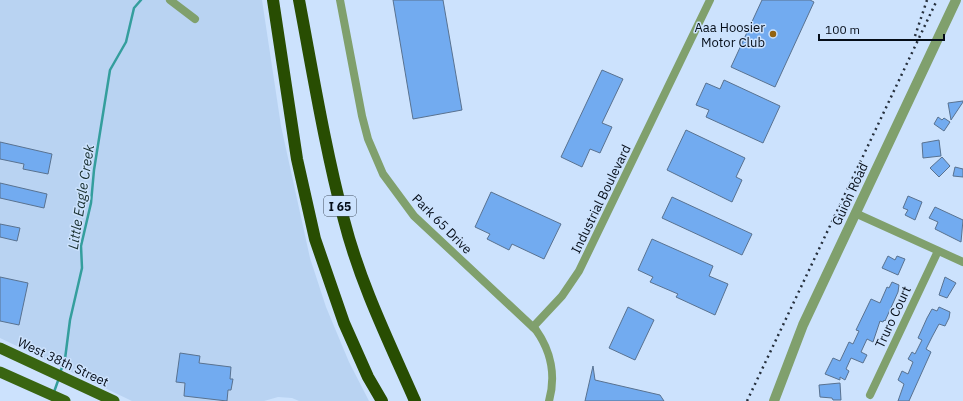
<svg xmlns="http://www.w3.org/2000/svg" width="963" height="401" font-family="'IBM Plex Sans',sans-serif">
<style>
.built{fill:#b9d3f2}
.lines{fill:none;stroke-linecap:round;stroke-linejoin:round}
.stream{stroke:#349e9d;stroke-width:2.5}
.building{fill:#72abf0;stroke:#597290}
.minor{stroke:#80a06d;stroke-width:8}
.tertiary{stroke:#80a06d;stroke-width:10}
.primary{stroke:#396511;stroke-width:11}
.motorway{stroke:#284d02;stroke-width:12}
.rail{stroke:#252f3c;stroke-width:2.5;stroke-dasharray:2 4;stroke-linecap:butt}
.poi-dot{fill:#936312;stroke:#cce2fd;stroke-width:1.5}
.labels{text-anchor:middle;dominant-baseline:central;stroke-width:3;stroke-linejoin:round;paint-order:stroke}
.shield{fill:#cce2fd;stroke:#414d5d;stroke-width:1}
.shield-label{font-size:12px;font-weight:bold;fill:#050d18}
.poi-label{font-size:13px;fill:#050d18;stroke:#cce2fd;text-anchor:end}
.street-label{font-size:13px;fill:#050d18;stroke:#cce2fd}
.water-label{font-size:14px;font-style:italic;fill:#172e2e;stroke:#cce2fd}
</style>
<rect width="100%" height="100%" fill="#cce2fd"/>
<path class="built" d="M 0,0 L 262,0 L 281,126 L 310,258 L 326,307 L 349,362 L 369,401 L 299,401 L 292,398 L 278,397 L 264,401 L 132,401 L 0,338 Z"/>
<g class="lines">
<g class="stream">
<path d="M 60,373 L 65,359 L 70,320 L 82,268 L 81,246 L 91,203 L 94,170 L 110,70 L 126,42 L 134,8 L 141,0"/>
<path d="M 54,392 L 59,378"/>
</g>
</g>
<g class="building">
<path d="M 393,0 L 443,0 L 462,110 L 413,119 Z"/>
<path d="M 762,0 L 810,0 L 814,2 L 775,87 L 731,67 Z"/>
<path d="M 602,70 L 623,79 L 602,123 L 612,127 L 600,153 L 590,149 L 582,167 L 561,157 Z"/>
<path d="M 724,80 L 780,106 L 763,143 L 706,117 L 709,110 L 696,105 L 706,83 L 720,89 Z"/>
<path d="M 963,101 L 963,102 L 951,120 L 948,103 Z"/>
<path d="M 938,117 L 942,120 L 944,118 L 950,122 L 944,131 L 934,124 Z"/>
<path d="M 686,130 L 745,158 L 736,177 L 742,180 L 732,202 L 667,170 Z"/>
<path d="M 939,140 L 941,156 L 923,158 L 922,143 Z"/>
<path d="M 0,142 L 52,154 L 48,174 L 23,169 L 24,164 L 0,159 Z"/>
<path d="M 942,157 L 950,166 L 939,177 L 930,168 Z"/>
<path d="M 955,167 L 963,169 L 963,177 L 953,176 Z"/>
<path d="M 0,183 L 47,194 L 44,208 L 0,198 Z"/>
<path d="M 491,192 L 561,224 L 544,259 L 512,244 L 509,250 L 487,239 L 490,234 L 475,227 Z"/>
<path d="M 908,196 L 922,202 L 915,220 L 905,215 L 908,210 L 903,208 Z"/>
<path d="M 672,197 L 752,234 L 742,255 L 662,218 Z"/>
<path d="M 935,207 L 963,220 L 961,242 L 935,229 L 938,222 L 929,218 Z"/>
<path d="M 0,224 L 20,228 L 17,241 L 0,237 Z"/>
<path d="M 652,239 L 713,266 L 709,276 L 728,284 L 715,315 L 676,297 L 678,294 L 650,282 L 653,277 L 638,270 Z"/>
<path d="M 888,256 L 895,260 L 897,256 L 905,259 L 898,275 L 882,268 Z"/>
<path d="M 0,277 L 28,283 L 19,325 L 0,321 Z"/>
<path d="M 945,277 L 956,283 L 947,298 L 939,295 Z"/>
<path d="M 892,282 L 899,285 L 898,292 L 885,321 L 884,320 L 883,322 L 880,321 L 873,342 L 867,339 L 861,352 L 867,355 L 863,363 L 851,358 L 846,369 L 849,371 L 845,380 L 840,377 L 840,380 L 825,374 L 833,358 L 840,361 L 849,342 L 853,344 L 859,331 L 856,330 L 871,299 L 880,303 L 887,287 L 889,288 Z"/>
<path d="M 628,307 L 654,320 L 635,360 L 609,348 Z"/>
<path d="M 939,307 L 950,312 L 949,318 L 945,326 L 939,324 L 932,337 L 926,349 L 931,352 L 909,401 L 898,401 L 904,384 L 898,380 L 902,371 L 908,374 L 913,362 L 908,359 L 912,352 L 915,354 L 922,340 L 918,338 L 927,318 L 932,309 L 937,311 Z"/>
<path d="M 180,353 L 200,356 L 199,363 L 231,367 L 230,379 L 233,379 L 231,390 L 228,390 L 227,401 L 184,396 L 185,383 L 176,382 Z"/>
<path d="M 593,366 L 595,380 L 660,395 L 664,401 L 585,401 Z"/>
<path d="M 840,383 L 841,400 L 833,400 L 832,398 L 820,397 L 819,385 Z"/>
</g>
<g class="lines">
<g class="minor">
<path d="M 170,0 L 195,19"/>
<path d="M 340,0 L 362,116 L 368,139 L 383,174 L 414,216 L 536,330 C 551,351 556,376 549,401"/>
<path d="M 855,213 L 963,262"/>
<path d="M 533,327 L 562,296 L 579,271 L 710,0"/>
<path d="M 870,395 L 938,251"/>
</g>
<path class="tertiary" d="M 774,401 L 803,325 L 956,0"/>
<g class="primary">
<path d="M 0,348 L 114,401"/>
<path d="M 0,372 L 65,401"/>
</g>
<g class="motorway">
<path d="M 273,0 L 297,159 L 315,239 L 344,323 L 368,377 L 382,401"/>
<path d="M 299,0 C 313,74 325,148 344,220 C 360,283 389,342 415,401"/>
</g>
<g class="rail">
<path d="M 915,36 L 927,0"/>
<path d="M 747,401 L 937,0"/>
</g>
</g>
<circle class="poi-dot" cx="773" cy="34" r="4"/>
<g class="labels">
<rect class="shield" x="324" y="196" width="32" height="20" rx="3"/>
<g class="shield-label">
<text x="340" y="206">I 65</text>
</g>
<g class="poi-label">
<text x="765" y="27">Aaa Hoosier<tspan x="765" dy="15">Motor Club</tspan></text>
</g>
<g class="street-label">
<text transform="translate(850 194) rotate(-65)">Guion Road</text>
<text transform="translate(601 199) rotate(-64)">Industrial Boulevard</text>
<text transform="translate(442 224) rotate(45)">Park 65 Drive</text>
<text transform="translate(893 317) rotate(-65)">Truro Court</text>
<text transform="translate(63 362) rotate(25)">West 38th Street</text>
</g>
<g class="water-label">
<text transform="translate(81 197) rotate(-81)">Little Eagle Creek</text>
</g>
</g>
<path d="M819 34v6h125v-6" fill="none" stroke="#050d18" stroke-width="2"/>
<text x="825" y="34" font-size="12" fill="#050d18" stroke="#cce2fd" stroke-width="3" paint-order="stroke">100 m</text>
</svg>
